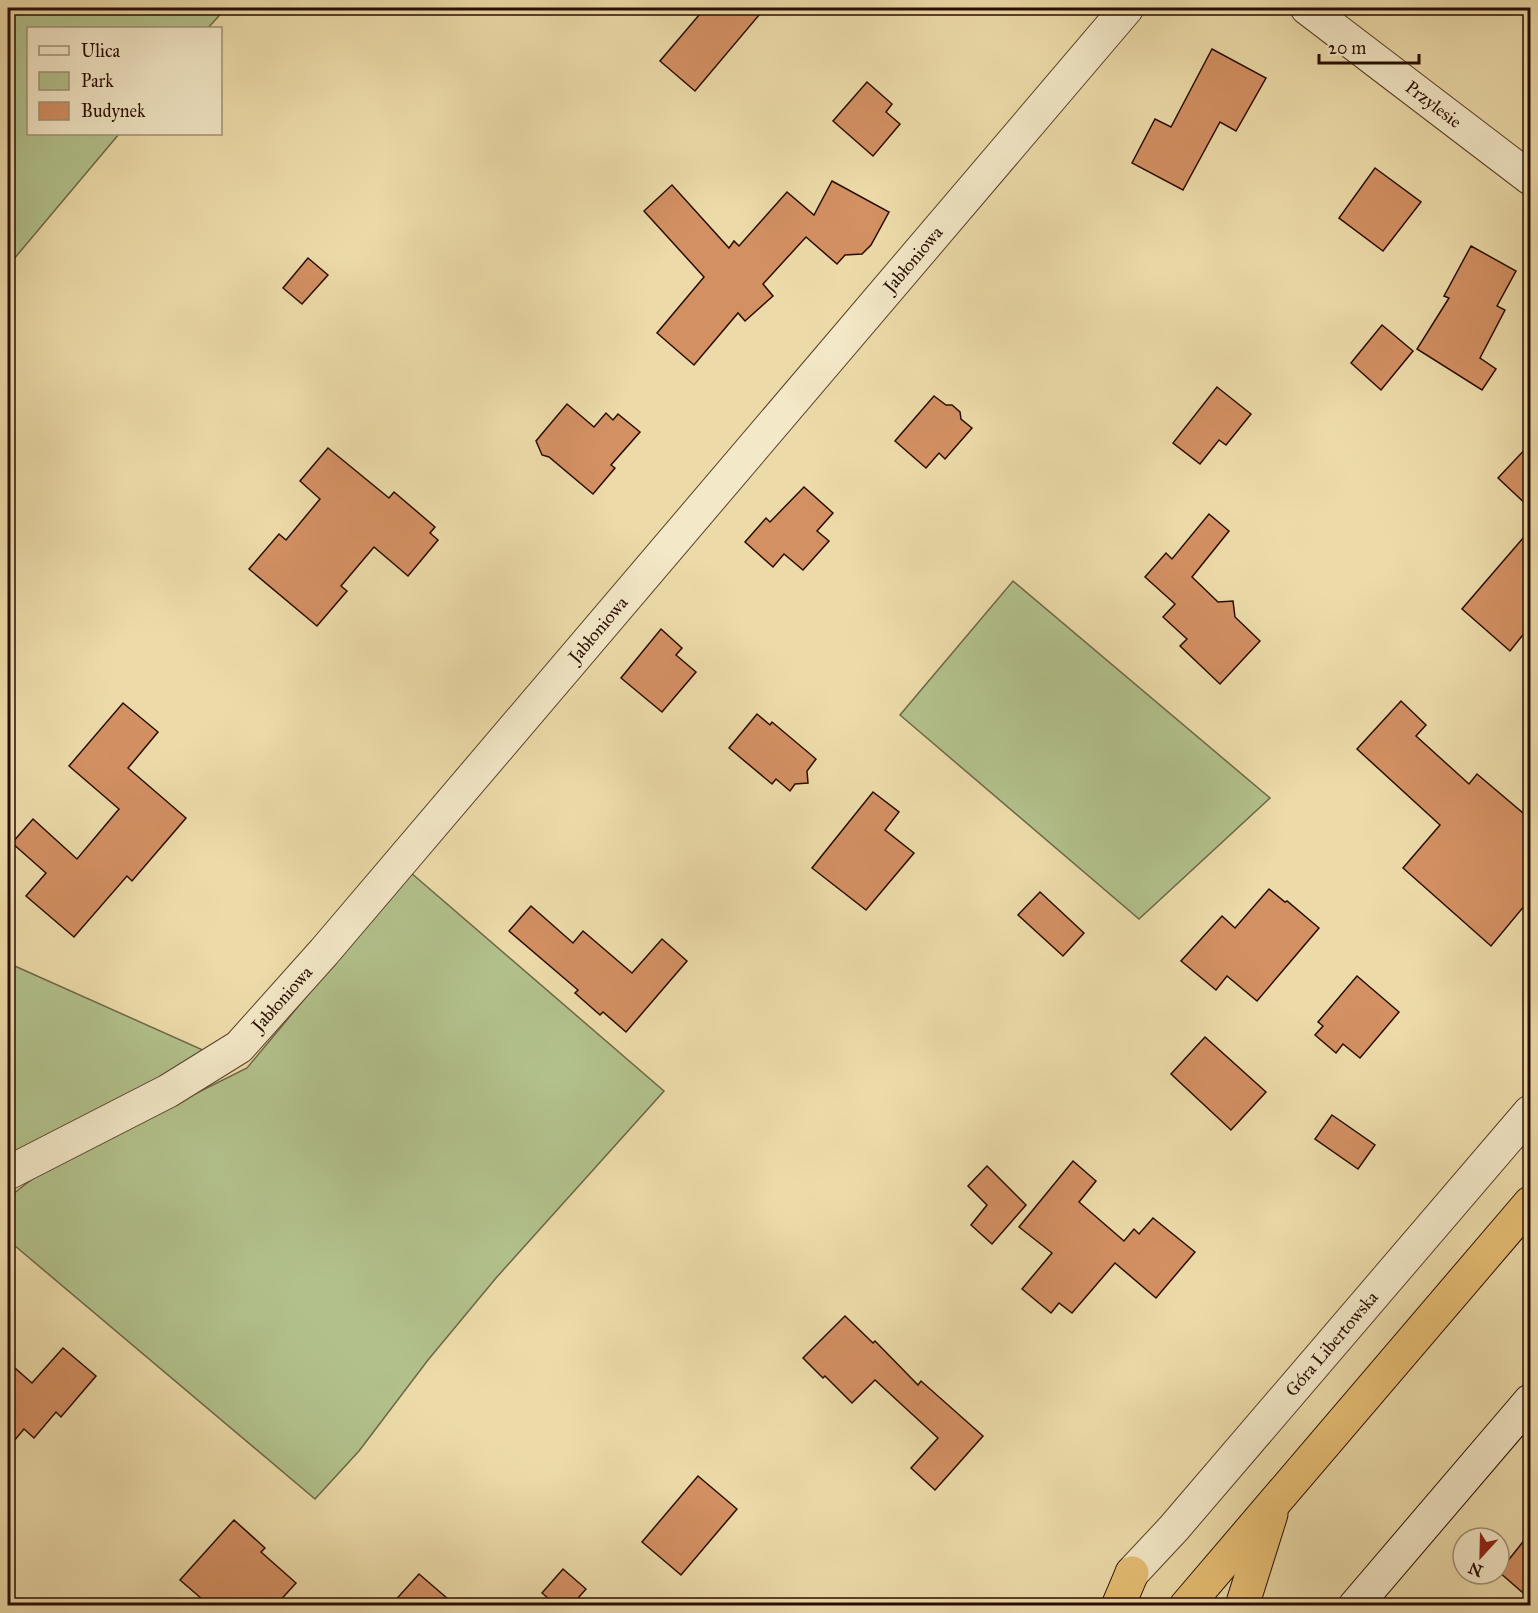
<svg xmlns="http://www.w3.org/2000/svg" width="1538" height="1613" font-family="'IM FELL Great Primer',serif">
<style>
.green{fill:#b2c18c;stroke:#6e6746;stroke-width:1.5}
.building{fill:#d39063;stroke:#290d00;stroke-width:1.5}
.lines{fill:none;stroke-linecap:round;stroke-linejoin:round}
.street-casing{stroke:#5a402a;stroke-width:35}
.secondary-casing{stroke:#290d00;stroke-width:35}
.highway-casing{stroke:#290d00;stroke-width:35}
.street{stroke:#f3e8c7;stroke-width:33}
.secondary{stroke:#f3e8c7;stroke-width:33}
.highway{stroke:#e6be74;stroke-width:33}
.labels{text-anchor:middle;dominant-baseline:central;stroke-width:4.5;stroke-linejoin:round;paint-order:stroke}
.street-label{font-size:18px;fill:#290d00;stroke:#f3e8c7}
</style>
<rect width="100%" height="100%" fill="#ecdba9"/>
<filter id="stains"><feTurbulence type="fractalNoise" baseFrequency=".00333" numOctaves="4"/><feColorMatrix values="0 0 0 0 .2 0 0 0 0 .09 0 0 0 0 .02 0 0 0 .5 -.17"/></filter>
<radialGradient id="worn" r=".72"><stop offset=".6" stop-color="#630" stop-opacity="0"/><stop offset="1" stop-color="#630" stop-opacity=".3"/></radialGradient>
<g class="green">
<path d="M 9,8 L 226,8 L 208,28 L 28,28 L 28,134 L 119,134 L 8,266 L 8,9 Z"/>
<path d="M 1013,581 L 1270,798 L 1139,919 L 900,715 Z"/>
<path d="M 410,872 L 664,1091 L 496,1278 L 428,1360 L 359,1451 L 315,1499 L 8,1240 L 8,1198 L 45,1169 L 247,1068 Z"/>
<path d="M 8,963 L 214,1055 L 17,1156 L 8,1150 Z"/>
</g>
<g class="building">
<path d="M 705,8 L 765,8 L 695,91 L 660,61 Z"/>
<path d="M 1212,49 L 1266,78 L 1236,131 L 1220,122 L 1183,190 L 1132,163 L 1155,119 L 1171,127 Z"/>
<path d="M 867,82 L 892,104 L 886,112 L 900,124 L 873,156 L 833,121 Z"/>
<path d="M 1375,168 L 1421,202 L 1383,251 L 1339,218 Z"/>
<path d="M 832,181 L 889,212 L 871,245 L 862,254 L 845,255 L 837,264 L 806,237 L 763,284 L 773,296 L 745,321 L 738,313 L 694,365 L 657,333 L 704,277 L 644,211 L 672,185 L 729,248 L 734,241 L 739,246 L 787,192 L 814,215 Z"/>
<path d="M 1471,246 L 1516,271 L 1497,306 L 1505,310 L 1480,358 L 1496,369 L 1482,390 L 1417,349 L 1449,298 L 1444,296 Z"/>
<path d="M 308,258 L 328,275 L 302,304 L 283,288 Z"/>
<path d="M 1382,325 L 1413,351 L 1381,390 L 1351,363 Z"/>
<path d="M 1217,387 L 1251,414 L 1226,445 L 1219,440 L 1200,464 L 1173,443 Z"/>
<path d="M 934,396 L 946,405 L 952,405 L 960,412 L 961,419 L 972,428 L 945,459 L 939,453 L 926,468 L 895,441 Z"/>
<path d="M 567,404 L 594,427 L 606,413 L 613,420 L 618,414 L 640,432 L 611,465 L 615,468 L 593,494 L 549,457 L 542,455 L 536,441 Z"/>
<path d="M 1530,444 L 1530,508 L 1498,478 Z"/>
<path d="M 328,448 L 389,498 L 394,492 L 435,527 L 430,533 L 438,540 L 408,576 L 374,547 L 341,586 L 347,591 L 317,626 L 249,569 L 279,534 L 286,540 L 320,499 L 300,481 Z"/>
<path d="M 804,487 L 833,513 L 817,531 L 829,541 L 803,570 L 784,554 L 773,567 L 745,542 L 766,518 L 770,522 Z"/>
<path d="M 1209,514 L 1229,531 L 1192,577 L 1218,602 L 1233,601 L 1235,617 L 1260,641 L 1220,684 L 1180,646 L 1187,639 L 1163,617 L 1175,604 L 1145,577 L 1166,553 L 1172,559 Z"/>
<path d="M 1530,530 L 1530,626 L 1510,651 L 1462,609 Z"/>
<path d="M 661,629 L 682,648 L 676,655 L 696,672 L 662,712 L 621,678 Z"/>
<path d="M 1401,701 L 1426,725 L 1416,736 L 1469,784 L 1477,774 L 1530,819 L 1530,899 L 1491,946 L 1403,868 L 1440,825 L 1357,749 Z"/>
<path d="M 123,703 L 158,732 L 128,768 L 186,818 L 132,881 L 127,876 L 74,937 L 26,896 L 46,873 L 12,843 L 33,819 L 77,859 L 119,809 L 69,766 Z"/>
<path d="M 757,714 L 770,725 L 772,722 L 816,759 L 807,771 L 808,783 L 795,784 L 790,791 L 776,779 L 772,784 L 729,748 Z"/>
<path d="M 873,792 L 899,812 L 885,830 L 914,853 L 866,910 L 812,868 Z"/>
<path d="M 1269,889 L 1285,902 L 1287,901 L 1319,928 L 1257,1001 L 1227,976 L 1216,990 L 1181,961 L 1222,916 L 1235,928 Z"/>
<path d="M 1040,892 L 1084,933 L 1063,956 L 1018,915 Z"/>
<path d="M 531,906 L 573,943 L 583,931 L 632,973 L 662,939 L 687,961 L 626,1032 L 603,1012 L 600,1015 L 575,993 L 578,990 L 509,931 Z"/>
<path d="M 1357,976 L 1399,1012 L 1360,1058 L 1343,1044 L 1336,1053 L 1315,1035 L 1323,1026 L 1318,1022 Z"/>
<path d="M 1205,1037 L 1266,1092 L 1231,1130 L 1171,1074 Z"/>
<path d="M 1332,1115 L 1375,1145 L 1358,1169 L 1315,1139 Z"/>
<path d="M 1073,1161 L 1096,1181 L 1079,1202 L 1124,1241 L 1134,1229 L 1139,1234 L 1153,1218 L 1195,1252 L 1156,1298 L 1115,1263 L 1072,1313 L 1059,1303 L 1051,1313 L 1022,1289 L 1052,1253 L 1019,1227 Z"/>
<path d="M 987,1166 L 1026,1205 L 992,1244 L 971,1225 L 987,1205 L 968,1186 Z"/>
<path d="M 845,1316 L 873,1343 L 875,1341 L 918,1385 L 921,1381 L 983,1436 L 935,1490 L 911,1468 L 938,1438 L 875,1380 L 852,1403 L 825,1376 L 823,1378 L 803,1358 Z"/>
<path d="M 63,1348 L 96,1376 L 61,1417 L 56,1412 L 34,1438 L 24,1429 L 8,1448 L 8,1362 L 32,1383 Z"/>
<path d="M 698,1476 L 737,1509 L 681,1575 L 642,1542 Z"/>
<path d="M 234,1520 L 265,1548 L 261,1552 L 296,1583 L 276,1605 L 209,1605 L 180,1580 Z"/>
<path d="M 1530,1533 L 1530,1599 L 1499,1572 Z"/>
<path d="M 563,1569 L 586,1589 L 572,1605 L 556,1605 L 542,1593 Z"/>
<path d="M 419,1574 L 455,1605 L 391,1605 Z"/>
</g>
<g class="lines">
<defs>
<g id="street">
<path id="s1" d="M 1307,8 L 1530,178"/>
<path id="s2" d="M 8,1173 L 168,1091 L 239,1047 L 324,952 L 1127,8"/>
<path id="s3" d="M 1132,1573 L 1174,1528 L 1530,1112"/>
</g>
<path id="secondary" d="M 1355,1606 L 1530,1401"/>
<g id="highway">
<path d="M 1118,1606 L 1132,1573"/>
<path d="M 1186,1606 L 1530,1203"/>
<path d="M 1242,1606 L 1271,1514"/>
</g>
</defs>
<use href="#street" class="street-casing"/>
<use href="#secondary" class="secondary-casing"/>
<use href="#highway" class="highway-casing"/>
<use href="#street" class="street"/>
<use href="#secondary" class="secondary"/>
<use href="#highway" class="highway"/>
</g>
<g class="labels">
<g class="street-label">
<text stroke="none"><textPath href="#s1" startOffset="159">Przylesie</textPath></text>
<text stroke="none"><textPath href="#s2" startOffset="1300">Jabłoniowa</textPath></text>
<text stroke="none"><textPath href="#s2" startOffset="814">Jabłoniowa</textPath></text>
<text stroke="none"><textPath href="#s2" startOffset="328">Jabłoniowa</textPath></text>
<text stroke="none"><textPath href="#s3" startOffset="304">Góra Libertowska</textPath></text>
</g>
</g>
<rect width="1538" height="1613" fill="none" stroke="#ecdba9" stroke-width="30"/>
<rect x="9" y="9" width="1520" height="1595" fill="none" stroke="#290d00" stroke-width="3"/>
<rect x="15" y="15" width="1508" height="1583" fill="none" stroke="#290d00" stroke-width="1.5"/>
<rect x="27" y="27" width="195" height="108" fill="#f3e8c7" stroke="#a29077" stroke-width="1.5"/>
<rect x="39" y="46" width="30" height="9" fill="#f3e8c7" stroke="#a29077" stroke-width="1.5"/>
<text x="81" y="57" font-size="18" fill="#290d00">Ulica</text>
<rect x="39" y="72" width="30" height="18" fill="#b2c18c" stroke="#a29077" stroke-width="1.5"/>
<text x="81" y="87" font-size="18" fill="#290d00">Park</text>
<rect x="39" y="102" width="30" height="18" fill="#d39063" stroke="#a29077" stroke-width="1.5"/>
<text x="81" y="117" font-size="18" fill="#290d00">Budynek</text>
<g transform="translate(1481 1556) rotate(202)"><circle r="28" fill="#f3e8c7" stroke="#a29077" stroke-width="1.5"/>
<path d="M0-4.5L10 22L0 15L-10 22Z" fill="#8f2418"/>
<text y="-9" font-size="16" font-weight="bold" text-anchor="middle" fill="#290d00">N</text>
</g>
<path d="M1319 54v9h100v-9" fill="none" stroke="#290d00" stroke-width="3"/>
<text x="1328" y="54" font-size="18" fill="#290d00" stroke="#f3e8c7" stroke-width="4.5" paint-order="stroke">20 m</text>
<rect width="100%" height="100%" filter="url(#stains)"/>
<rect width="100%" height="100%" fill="url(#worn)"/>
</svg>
